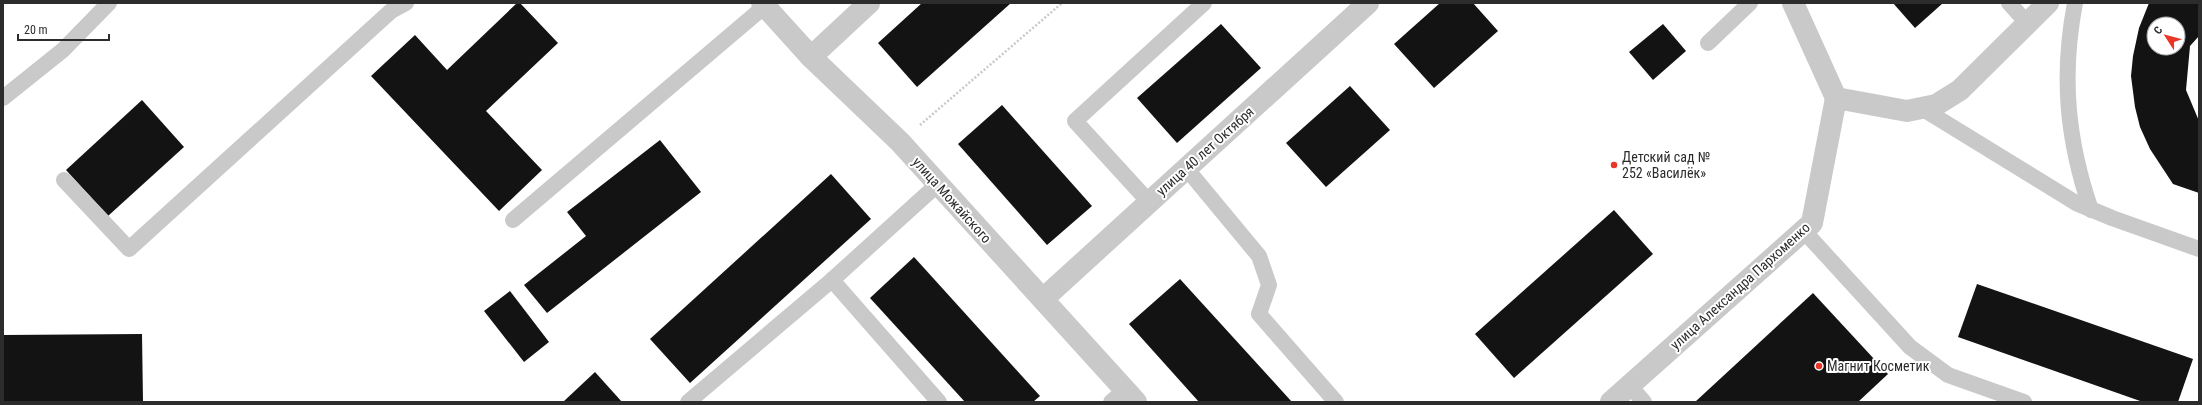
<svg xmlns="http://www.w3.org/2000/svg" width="2202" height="405" font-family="'Roboto Condensed',sans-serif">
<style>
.building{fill:#131313;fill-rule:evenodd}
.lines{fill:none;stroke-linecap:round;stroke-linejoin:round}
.path{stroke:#c9c9c9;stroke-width:2.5;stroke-dasharray:2 2;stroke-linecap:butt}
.service{stroke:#c9c9c9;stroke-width:16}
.minor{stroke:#c9c9c9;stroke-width:22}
.poi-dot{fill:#e93627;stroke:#fff;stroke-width:1.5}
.labels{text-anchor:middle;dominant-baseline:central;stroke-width:4;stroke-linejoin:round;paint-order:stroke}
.street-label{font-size:14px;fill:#2c2c2c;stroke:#fff}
.poi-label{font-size:14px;fill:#2c2c2c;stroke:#fff;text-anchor:start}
</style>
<rect width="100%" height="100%" fill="#fff"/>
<g class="building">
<path d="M 517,3 L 520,3 L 558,43 L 486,111 L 542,170 L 499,211 L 371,76 L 415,35 L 447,70 Z"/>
<path d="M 922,3 L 1011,3 L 917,87 L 878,43 Z"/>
<path d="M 1440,3 L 1473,3 L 1498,31 L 1434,88 L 1394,44 Z"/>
<path d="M 1893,3 L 1943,3 L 1915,28 Z"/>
<path d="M 2149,3 L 2199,3 L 2199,36 L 2190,46 L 2186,90 L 2199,121 L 2199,193 L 2173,184 L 2150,149 L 2140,127 L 2135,107 L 2131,76 L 2133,56 L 2139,28 ZM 2154,24 L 2178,24 L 2178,48 L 2154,48 Z"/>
<path d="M 1221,24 L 1261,68 L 1177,143 L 1137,98 Z"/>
<path d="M 1663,24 L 1686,51 L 1653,80 L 1629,52 Z"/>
<path d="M 1350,86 L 1390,130 L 1326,187 L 1286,143 Z"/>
<path d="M 142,100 L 184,147 L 108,216 L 66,170 Z"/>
<path d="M 1002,105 L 1092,206 L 1047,245 L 958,144 Z"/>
<path d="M 660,140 L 701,192 L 547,313 L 524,285 L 586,236 L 567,212 Z"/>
<path d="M 831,174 L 871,219 L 690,383 L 650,339 Z"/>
<path d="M 1614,210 L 1653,254 L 1514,378 L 1475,334 Z"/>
<path d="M 914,257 L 1040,396 L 1033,402 L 965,402 L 870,298 Z"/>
<path d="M 1180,279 L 1292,402 L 1199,402 L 1129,324 Z"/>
<path d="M 1977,284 L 2193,359 L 2178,402 L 2143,402 L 1958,337 Z"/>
<path d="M 510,291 L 549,342 L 524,362 L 484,311 Z"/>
<path d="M 1813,293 L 1888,374 L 1858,402 L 1695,402 Z"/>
<path d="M 142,334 L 143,402 L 3,402 L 3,335 Z"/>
<path d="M 595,372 L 622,402 L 563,402 Z"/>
</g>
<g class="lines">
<path class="path" d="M 920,125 L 1062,3"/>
<g class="service">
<path d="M 2009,3 L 2027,23"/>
<path d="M 2075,3 C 2061,76 2067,140 2091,210"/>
<path d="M 1708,43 L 1750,3"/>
<path d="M 3,98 L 63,50 L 109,3"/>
<path d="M 1923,109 L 2076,203 L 2112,218 L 2199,249"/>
<path d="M 1186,168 L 1259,256 L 1269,285 L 1259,314 L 1336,402"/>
<path d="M 64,180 L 129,249 L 391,11 L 406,3"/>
<path d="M 1149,202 L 1075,121 L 1204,3"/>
<path d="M 513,220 L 765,6"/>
<path d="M 1803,230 L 1910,347 L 1948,375 L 2024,402"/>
<path d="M 832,280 L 939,402"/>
<path d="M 1630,386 L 1644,402"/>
<path d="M 688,402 L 832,280 L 938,184"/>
<path d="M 1111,402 L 1125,390"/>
</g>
<g class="minor">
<path d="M 762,3 L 811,57 L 900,142 L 1136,402"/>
<path d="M 1793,3 L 1836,98"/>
<path d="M 811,57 L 869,3"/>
<path d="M 1836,98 L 1907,111 L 1936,105 L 1960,90 L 2048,3"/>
<path d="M 1043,299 L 1368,3"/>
<path d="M 1611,402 L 1812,223 L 1836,98"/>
</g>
</g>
<g class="poi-dot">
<circle cx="1614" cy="165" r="4"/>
<circle cx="1819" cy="366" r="4"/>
</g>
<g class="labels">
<g class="street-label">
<text transform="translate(1205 151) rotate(-42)">улица 40 лет Октября</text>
<text transform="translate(952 200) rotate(48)">улица Можайского</text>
<text transform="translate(1740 286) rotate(-42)">улица Александра Пархоменко</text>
</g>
<g class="poi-label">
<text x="1622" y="157">Детский сад №<tspan x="1622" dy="16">252 «Василёк»</tspan></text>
<text x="1827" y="366">Магнит Косметик</text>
</g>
</g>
<rect width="2202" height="405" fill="none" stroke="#2c2c2c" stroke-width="8"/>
<g transform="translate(2166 36) rotate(306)"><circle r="19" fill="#ffffff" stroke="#ababab"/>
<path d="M0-3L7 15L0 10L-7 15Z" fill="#e93627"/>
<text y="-6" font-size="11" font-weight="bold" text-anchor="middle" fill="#2c2c2c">С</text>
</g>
<path d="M18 34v6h91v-6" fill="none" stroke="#2c2c2c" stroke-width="2"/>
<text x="24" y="34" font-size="12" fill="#2c2c2c" stroke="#ffffff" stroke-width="3" paint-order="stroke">20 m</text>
</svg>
